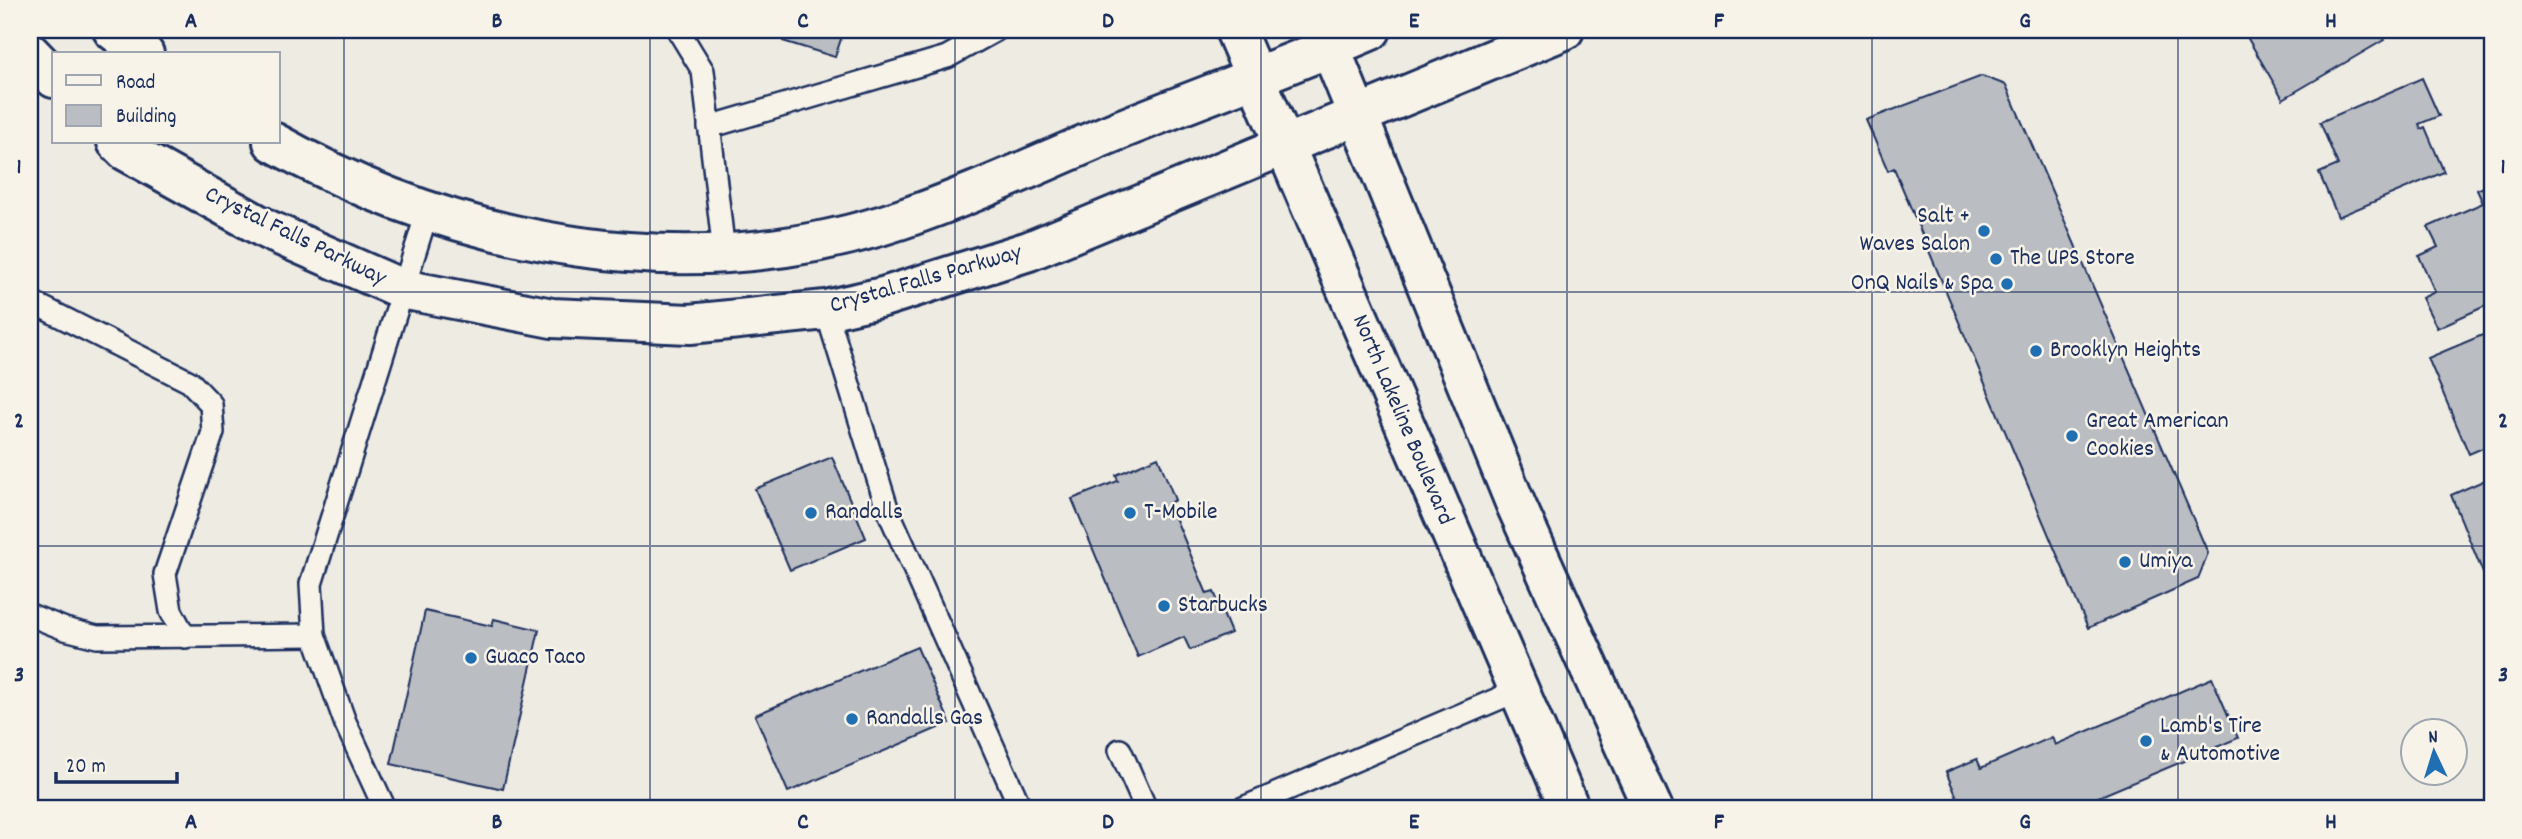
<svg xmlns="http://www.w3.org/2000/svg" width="2522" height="839" font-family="Dekko,sans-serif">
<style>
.building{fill:#babdc2;stroke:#1b2f5e;stroke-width:2}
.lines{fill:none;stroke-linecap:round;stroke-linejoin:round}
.lane-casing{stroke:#1b2f5e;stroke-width:26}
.secondary-casing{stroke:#1b2f5e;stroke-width:44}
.lane{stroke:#f7f3e8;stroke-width:21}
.secondary{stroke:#f7f3e8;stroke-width:38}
.grid{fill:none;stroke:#1b2f5e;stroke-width:2;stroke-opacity:0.55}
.poi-dot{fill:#1f6fb2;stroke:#f7f3e8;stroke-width:2.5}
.labels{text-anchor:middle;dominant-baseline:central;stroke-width:5;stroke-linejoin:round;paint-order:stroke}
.poi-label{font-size:24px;fill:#1b2f5e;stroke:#f7f3e8;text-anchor:start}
.street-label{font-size:24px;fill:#1b2f5e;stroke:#f7f3e8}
.neatline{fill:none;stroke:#1b2f5e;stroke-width:2.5}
.grid-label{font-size:23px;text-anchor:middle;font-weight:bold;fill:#1b2f5e}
</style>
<rect width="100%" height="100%" fill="#eeebe2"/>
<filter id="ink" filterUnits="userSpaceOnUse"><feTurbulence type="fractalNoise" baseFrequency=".0143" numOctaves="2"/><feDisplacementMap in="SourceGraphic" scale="14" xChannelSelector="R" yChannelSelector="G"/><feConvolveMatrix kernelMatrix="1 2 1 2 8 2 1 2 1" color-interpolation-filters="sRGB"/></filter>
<g filter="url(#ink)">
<g class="building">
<path d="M 766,30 L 844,30 L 835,57 L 783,41 L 785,36 Z"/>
<path d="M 2243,30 L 2378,30 L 2384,40 L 2283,99 Z"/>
<path d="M 1982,76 L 2006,85 L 2208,553 L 2198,579 L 2088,628 L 1894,168 L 1888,171 L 1866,120 Z"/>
<path d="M 2422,78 L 2439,116 L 2419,124 L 2421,129 L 2425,127 L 2444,172 L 2338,217 L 2319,173 L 2338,165 L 2320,122 Z"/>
<path d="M 2492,183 L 2492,303 L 2437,328 L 2422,298 L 2435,292 L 2419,256 L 2438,247 L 2428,227 L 2483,203 L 2477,190 Z"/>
<path d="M 2492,331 L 2492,444 L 2469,454 L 2428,358 Z"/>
<path d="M 832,457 L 866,538 L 790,570 L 755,489 Z"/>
<path d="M 1158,457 L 1175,500 L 1169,503 L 1207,594 L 1214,592 L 1231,633 L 1190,650 L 1184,637 L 1138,657 L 1072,499 L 1118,481 L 1116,475 Z"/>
<path d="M 2492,477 L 2492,583 L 2488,585 L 2451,495 Z"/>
<path d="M 425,611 L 492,626 L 494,619 L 539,630 L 503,789 L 391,764 Z"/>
<path d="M 917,647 L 950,723 L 788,792 L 755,715 Z"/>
<path d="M 2212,678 L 2238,738 L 2070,809 L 1962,809 L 1946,772 L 1977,759 L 1981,768 L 2052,737 L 2055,745 Z"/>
</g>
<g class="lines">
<defs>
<g id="lane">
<path d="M 678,30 L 703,71 L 724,253"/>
<path d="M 709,127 L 947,57 L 996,30"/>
<path d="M 30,301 L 190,382 L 211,404 L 213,432 L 165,574 L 171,611 L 185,637"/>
<path d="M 826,310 L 887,508 L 1021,809"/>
<path d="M 30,615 L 65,629 L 97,637 L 314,635"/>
<path d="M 1120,750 L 1146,809"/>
<path d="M 385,809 L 345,722 L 314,635 L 311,584 L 427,213"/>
<path d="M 1241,809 L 1519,690"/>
</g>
<g id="secondary">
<path d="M 113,30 L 144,54"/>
<path d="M 1235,30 L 1570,809"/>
<path d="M 1323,30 L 1516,505 L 1653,809"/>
<path d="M 30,53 L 54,78"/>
<path d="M 117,142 L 126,151 L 268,230 L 402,289 L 552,318 L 690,324 L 826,310 L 883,297 L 1029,251 L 1564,30"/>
<path d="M 273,142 C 461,248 693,290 902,219 C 973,195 1042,162 1112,133 C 1198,98 1286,67 1371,30"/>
</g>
</defs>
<use href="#lane" class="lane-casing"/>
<use href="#secondary" class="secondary-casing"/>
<use href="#lane" class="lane"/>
<use href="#secondary" class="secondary"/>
</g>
</g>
<path class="grid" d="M 344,30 L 344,809M 650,30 L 650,809M 955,30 L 955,809M 1261,30 L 1261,809M 1567,30 L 1567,809M 1872,30 L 1872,809M 2178,30 L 2178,809M 30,292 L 2492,292M 30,546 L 2492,546"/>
<g class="poi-dot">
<circle cx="1984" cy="231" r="7"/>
<circle cx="1996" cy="259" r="7"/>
<circle cx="2007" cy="284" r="7"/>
<circle cx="2036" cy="351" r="7"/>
<circle cx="2072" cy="436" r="7"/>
<circle cx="811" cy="513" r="7"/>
<circle cx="1130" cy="513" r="7"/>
<circle cx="2125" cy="562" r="7"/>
<circle cx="1164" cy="606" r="7"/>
<circle cx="471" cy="658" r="7"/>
<circle cx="852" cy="719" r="7"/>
<circle cx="2146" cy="741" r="7"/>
</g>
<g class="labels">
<g class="poi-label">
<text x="1970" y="217" text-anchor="end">Salt +<tspan x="1970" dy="28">Waves Salon</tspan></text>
<text x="2010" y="259">The UPS Store</text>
<text x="1993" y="284" text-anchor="end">OnQ Nails &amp; Spa</text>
<text x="2050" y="351">Brooklyn Heights</text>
<text x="2086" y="422">Great American<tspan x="2086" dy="28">Cookies</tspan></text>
<text x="825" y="513">Randalls</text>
<text x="1144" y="513">T-Mobile</text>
<text x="2139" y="562">Umiya</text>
<text x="1178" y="606">Starbucks</text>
<text x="485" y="658">Guaco Taco</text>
<text x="866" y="719">Randalls Gas</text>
<text x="2160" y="727">Lamb's Tire<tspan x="2160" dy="28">&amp; Automotive</tspan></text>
</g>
<g class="street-label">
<text transform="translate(295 237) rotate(26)">Crystal Falls Parkway</text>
<text transform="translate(926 280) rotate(-16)">Crystal Falls Parkway</text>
<text transform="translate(1402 420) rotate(67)">North Lakeline Boulevard</text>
</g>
</g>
<rect width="2522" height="839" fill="none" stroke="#f7f3e8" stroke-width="77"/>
<rect x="52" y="52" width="228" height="91" fill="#f7f3e8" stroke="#9fa5b1" stroke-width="2"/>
<rect x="66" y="75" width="35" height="10" fill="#f7f3e8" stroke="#9fa5b1" stroke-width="2"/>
<text x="116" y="88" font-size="21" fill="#1b2f5e">Road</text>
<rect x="66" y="105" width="35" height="21" fill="#babdc2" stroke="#9fa5b1" stroke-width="2"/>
<text x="116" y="122" font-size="21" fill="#1b2f5e">Building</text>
<g transform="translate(2434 752) rotate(356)"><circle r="33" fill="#f7f3e8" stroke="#9fa5b1" stroke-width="2"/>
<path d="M0-5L12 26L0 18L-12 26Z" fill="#1f6fb2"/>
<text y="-10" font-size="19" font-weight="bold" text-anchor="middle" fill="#1b2f5e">N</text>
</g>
<path d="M56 772v10h121v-10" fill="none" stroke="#1b2f5e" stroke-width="3.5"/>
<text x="66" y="772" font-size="21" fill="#1b2f5e" stroke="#f7f3e8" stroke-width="5" paint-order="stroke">20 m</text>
<rect x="38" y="38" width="2446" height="762" class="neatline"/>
<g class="grid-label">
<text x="191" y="27">A</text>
<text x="497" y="27">B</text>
<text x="803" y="27">C</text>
<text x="1108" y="27">D</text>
<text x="1414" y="27">E</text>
<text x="1719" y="27">F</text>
<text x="2025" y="27">G</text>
<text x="2331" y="27">H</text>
<text x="19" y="173">1</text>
<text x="2503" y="173">1</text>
<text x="19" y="427">2</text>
<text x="2503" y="427">2</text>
<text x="19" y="681">3</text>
<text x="2503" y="681">3</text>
<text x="191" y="828">A</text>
<text x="497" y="828">B</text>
<text x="803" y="828">C</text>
<text x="1108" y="828">D</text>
<text x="1414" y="828">E</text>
<text x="1719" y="828">F</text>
<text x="2025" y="828">G</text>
<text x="2331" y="828">H</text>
</g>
</svg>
